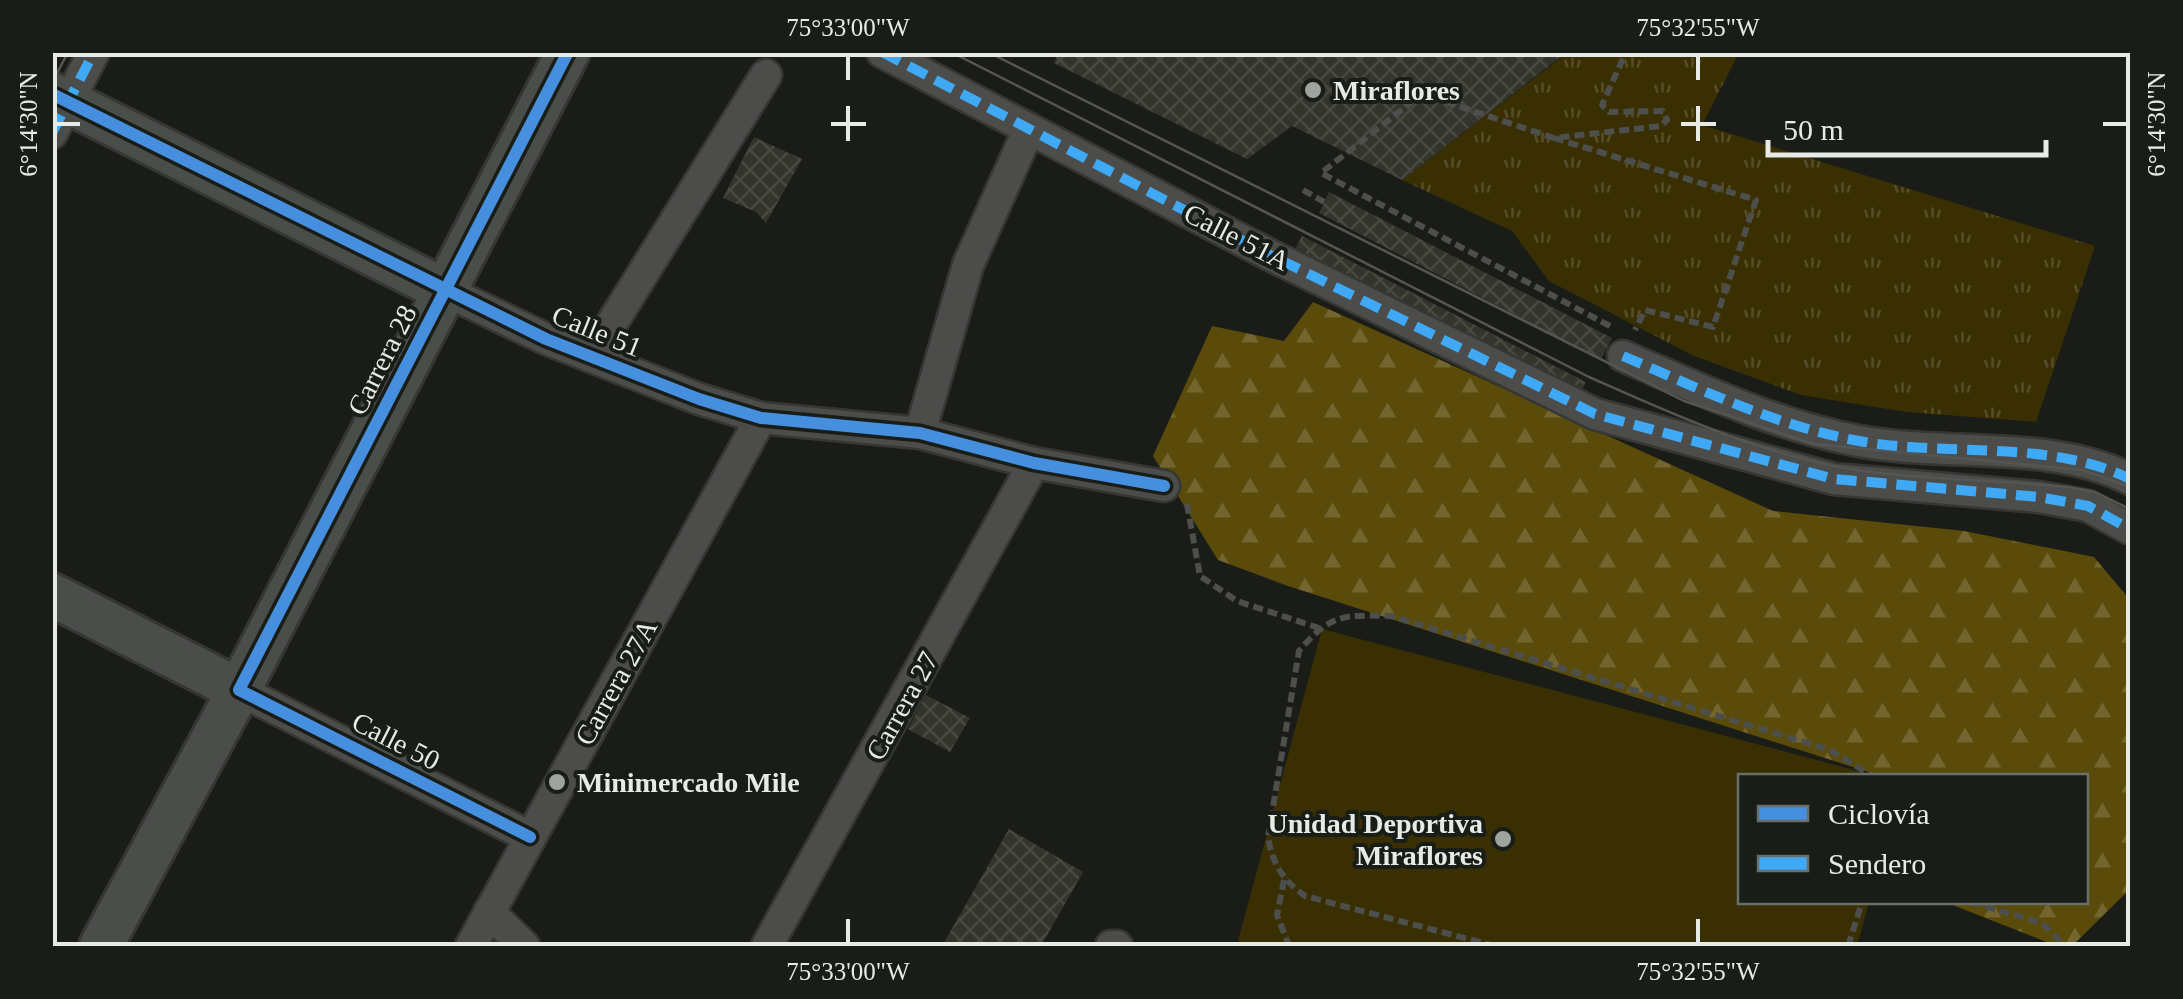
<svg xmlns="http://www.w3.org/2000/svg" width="2183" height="999" font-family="Georgia,serif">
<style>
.forest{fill:url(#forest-firs)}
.park{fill:url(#park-tufts)}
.garden{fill:#3a2f03}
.building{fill:url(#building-cross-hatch)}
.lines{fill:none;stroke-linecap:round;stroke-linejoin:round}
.street-casing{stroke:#353735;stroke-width:35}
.secondary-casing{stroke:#353735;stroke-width:48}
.path{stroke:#4d4f4c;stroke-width:6;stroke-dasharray:10 5;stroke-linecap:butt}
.street{stroke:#4c4d4a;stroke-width:30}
.secondary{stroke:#4a4d49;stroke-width:42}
.tram{stroke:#545653;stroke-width:2.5}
.quiet{stroke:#3fa9f5;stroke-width:10;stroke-dasharray:20 10;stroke-linecap:butt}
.cycleway-casing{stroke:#191d17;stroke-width:19}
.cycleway{stroke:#468fdf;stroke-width:12}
.ticks{fill:none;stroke:#e7eae5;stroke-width:4}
.poi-dot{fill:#9fa29d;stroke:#191d17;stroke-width:4}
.labels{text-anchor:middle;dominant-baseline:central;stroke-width:8;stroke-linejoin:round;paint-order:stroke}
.poi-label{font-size:28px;font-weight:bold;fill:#e7eae5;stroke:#191d17;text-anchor:start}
.street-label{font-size:28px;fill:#e7eae5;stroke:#191d17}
.neatline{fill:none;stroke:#e7eae5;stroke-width:4}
.ticks-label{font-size:25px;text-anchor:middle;fill:#e7eae5}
</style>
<defs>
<pattern id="forest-firs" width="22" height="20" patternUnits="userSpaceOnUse" patternTransform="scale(2.5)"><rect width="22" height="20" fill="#5a4b0a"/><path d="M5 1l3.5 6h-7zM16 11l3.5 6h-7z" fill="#72652e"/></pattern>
<pattern id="park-tufts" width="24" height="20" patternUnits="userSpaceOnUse" patternTransform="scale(2.5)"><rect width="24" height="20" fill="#3a2f03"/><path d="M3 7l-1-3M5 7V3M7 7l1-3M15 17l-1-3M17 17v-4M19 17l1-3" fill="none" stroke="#564d28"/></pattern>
<pattern id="building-cross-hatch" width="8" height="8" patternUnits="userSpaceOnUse" patternTransform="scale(2.5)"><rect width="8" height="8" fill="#33342b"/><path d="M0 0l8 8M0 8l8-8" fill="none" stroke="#47483f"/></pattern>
</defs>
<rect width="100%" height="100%" fill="#1a1c18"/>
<path class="forest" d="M 1313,302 L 1773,511 L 1964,531 L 2094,557 L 2130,600 L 2130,889 L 2072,946 L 2057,946 L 1945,902 L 2086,902 L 2086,776 L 1881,776 L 1288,586 L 1218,560 L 1153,456 L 1212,326 L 1284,341 Z"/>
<path class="park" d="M 1567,53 L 1739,53 L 1702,125 L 2095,246 L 2036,422 L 1907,412 L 1801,395 L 1694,356 L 1549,281 L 1512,231 L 1402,180 Z"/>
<path class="garden" d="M 1322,629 L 1877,776 L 1740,776 L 1740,902 L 1869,902 L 1857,946 L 1258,946 L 1238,941 Z"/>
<g class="building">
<path d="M 1059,52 L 1567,52 L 1402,180 L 1292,126 L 1247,159 L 1054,63 Z"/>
<path d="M 754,137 L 802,159 L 766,223 L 756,212 L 723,198 Z"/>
<path d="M 1329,192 L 1612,338 L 1601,359 L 1319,213 Z"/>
<path d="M 1302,236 L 1586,382 L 1575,403 L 1291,257 Z"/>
<path d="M 926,695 L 970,718 L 950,752 L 908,729 Z"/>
<path d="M 1009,829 L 1083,872 L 1041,946 L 942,946 Z"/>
</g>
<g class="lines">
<defs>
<g id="street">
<path d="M 882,52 L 1270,255 L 1595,414 L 1834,479 L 2039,497 L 2088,506 L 2130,529"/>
<path d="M 52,133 L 94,52"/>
<path d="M 446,291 L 546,339 L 699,399 L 761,418 L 920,433 L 1034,463 L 1164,486"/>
<path d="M 1623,356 C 1700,389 1776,426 1859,441 C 1946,457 2050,439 2130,479"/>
<path d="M 591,357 L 766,75"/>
<path d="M 920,433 L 968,265 L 1029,129"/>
<path d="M 239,690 L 530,837"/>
<path d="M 489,912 L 524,946"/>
<path d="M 471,946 L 761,418"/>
<path d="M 767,946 L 1034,463"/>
<path d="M 1111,946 L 1117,946"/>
</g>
<g id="secondary">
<path d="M 52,94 L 446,291"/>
<path d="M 52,595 L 239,690"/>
<path d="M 101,946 L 239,690 L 568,52"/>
</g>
</defs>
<use href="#street" class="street-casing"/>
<use href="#secondary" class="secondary-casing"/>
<g class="path">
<path d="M 1554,138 L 1756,200 L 1713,327 L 1645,310 L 1635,330"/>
<path d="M 1303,190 L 1324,202"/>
<path d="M 1610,326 L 1321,173 L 1422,94 L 1554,138 L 1661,126 L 1667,120 L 1663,111 L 1609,112 L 1602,105 L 1626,52"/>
<path d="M 1187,504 L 1200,576 L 1237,601 L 1319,628"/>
<path d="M 1284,880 L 1277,915 L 1289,946"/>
<path d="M 1971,902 L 2042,923 L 2065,946"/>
<path d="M 1495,946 L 1305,896 C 1282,879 1273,865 1268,837 L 1299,651 C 1331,613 1344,615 1391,616 L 1830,750 L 1872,776"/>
<path d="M 1848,946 L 1862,902"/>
</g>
<use href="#street" class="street"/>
<use href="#secondary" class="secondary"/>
<g class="tram">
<path d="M 951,52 L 1589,377 C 1677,416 1766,457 1863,471 C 1930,480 2000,480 2068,487 L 2095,492 L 2130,509"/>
<path d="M 988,52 L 1684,401 L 1814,444 L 2082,470 L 2130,487"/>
<path d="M 52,83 L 68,52"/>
</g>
<g class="quiet">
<path d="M 882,52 L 1270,255 L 1595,414 L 1834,479 L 2039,497 L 2088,506 L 2130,529"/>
<path d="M 52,133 L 94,52"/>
<path d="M 1623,356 C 1700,389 1776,426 1859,441 C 1946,457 2050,439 2130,479"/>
</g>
<defs>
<g id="cycleway">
<path d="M 52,94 L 546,339 L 699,399 L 761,418 L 920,433 L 1034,463 L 1164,486"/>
<path d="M 530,837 L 239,690 L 568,52"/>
</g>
</defs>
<use href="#cycleway" class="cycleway-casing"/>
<use href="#cycleway" class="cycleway"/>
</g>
<path class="ticks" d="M 848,55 L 848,80M 1698,55 L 1698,80M 848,106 L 848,141M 1698,106 L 1698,141M 55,124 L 80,124M 831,124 L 866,124M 1681,124 L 1716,124M 2103,124 L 2128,124M 848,919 L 848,944M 1698,919 L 1698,944"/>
<g class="poi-dot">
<circle cx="1313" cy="90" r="10"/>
<circle cx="557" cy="782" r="10"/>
<circle cx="1503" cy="839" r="10"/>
</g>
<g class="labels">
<g class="poi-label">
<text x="1333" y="90">Miraflores</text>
<text x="577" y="782">Minimercado Mile</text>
<text x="1483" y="823" text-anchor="end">Unidad Deportiva<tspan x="1483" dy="32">Miraflores</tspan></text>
</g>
<g class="street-label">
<text transform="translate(1237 237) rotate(27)">Calle 51A</text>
<text transform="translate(597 331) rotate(22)">Calle 51</text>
<text transform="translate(382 360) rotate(-63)">Carrera 28</text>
<text transform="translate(616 682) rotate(-61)">Carrera 27A</text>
<text transform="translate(902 706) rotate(-61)">Carrera 27</text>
<text transform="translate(396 741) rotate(27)">Calle 50</text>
</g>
</g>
<rect width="2183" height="999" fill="none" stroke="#191d17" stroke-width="110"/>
<rect x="1738" y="774" width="350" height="130" fill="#191d17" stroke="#6b6f69" stroke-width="2.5"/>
<rect x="1758" y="806" width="50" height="15" fill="#468fdf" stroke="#6b6f69" stroke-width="2.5"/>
<text x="1828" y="824" font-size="30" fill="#e7eae5">Ciclovía</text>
<rect x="1758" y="856" width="50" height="15" fill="#3fa9f5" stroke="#6b6f69" stroke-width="2.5"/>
<text x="1828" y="874" font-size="30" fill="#e7eae5">Sendero</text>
<path d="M1768 140v15h278v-15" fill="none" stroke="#e7eae5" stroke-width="5"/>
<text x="1783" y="140" font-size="30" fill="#e7eae5" stroke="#191d17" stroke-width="8" paint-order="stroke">50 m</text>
<rect x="55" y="55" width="2073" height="889" class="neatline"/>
<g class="ticks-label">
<text x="848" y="36">75°33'00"W</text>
<text x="1698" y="36">75°32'55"W</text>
<text transform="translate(28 124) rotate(-90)" y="9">6°14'30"N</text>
<text transform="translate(2156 124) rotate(-90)" y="9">6°14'30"N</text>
<text x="848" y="980">75°33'00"W</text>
<text x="1698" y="980">75°32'55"W</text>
</g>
</svg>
